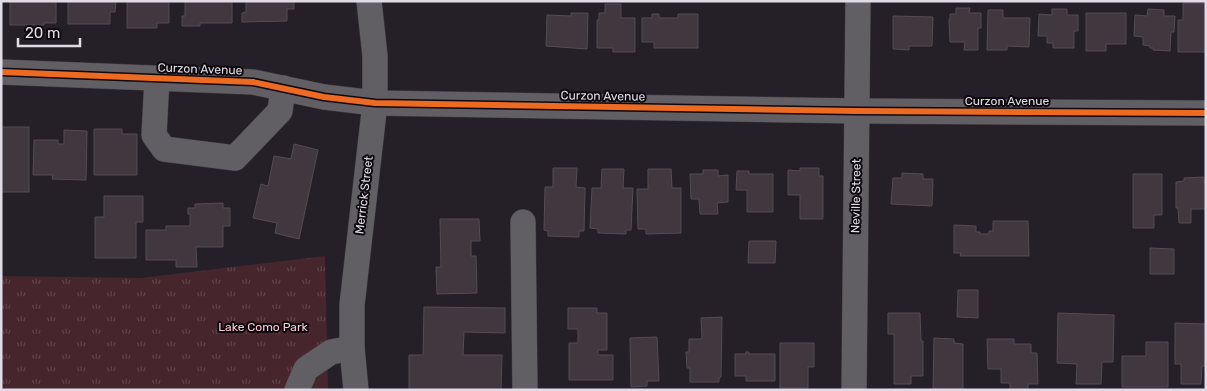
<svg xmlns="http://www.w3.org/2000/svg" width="1207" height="391" font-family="Rubik,sans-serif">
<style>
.grass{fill:url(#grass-tufts)}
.building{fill:#40373f;stroke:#534d52}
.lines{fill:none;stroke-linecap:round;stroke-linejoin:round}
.minor-casing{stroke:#403c43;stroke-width:26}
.minor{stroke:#625f64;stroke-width:25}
.cycleway-casing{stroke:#0d090f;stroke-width:9}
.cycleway{stroke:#ed6a23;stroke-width:6}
.labels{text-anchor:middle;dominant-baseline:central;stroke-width:4;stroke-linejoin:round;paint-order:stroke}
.street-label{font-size:12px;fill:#e1dbe5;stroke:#0d090f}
.park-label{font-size:12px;fill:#fdc9d1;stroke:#0d090f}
</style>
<defs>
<pattern id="grass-tufts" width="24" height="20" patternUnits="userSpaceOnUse" patternTransform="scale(1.25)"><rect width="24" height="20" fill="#46252c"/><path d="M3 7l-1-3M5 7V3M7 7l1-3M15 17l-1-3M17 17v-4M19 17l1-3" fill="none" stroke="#60444a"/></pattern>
</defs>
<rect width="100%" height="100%" fill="#252028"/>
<path class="grass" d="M 325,256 L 328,390 L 1,390 L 1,276 L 141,278 Z"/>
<g class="building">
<path d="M 10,1 L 56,1 L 56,23 L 44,23 L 44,25 L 10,25 Z"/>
<path d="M 68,1 L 116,1 L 115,12 L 110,12 L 110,24 L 68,24 Z"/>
<path d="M 127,1 L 169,1 L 169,23 L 157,23 L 157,28 L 127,28 Z"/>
<path d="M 196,1 L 232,1 L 232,23 L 200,23 L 200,26 L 182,26 L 182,16 L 185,16 L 185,2 Z"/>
<path d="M 246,1 L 294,1 L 294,9 L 287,9 L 287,21 L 242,22 L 242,13 L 246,12 Z"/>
<path d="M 1183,3 L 1206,3 L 1206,52 L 1178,52 L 1178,20 L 1183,20 Z"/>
<path d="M 605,4 L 621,4 L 621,18 L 635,18 L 635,52 L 613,52 L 613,48 L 597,48 L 597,20 L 599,20 L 599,13 L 605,13 Z"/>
<path d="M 956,8 L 970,8 L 969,13 L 981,13 L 981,28 L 978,28 L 978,50 L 964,50 L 965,42 L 950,42 L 949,19 L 950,19 L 950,14 L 956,14 Z"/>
<path d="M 1052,9 L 1067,9 L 1067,15 L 1078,15 L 1078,31 L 1074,31 L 1074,48 L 1053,48 L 1053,43 L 1047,43 L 1047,36 L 1038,36 L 1039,14 L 1052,15 Z"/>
<path d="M 1148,9 L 1164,10 L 1164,16 L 1175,16 L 1174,32 L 1171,32 L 1170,51 L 1153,50 L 1153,48 L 1150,48 L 1150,46 L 1143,45 L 1143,37 L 1134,36 L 1135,15 L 1147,16 Z"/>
<path d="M 988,10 L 1003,10 L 1003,18 L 1030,18 L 1029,47 L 1007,46 L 1007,50 L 987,50 Z"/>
<path d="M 571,13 L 588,13 L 587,49 L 546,46 L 547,15 L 571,16 Z"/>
<path d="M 1086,13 L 1126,13 L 1126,44 L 1106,44 L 1106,51 L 1086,51 Z"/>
<path d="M 652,14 L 659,14 L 659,18 L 678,18 L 678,14 L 698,14 L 698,48 L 654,48 L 654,42 L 642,42 L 642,18 L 652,18 Z"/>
<path d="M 893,16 L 933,17 L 932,46 L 909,46 L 909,50 L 893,49 Z"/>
<rect x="1" y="127" width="28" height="65"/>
<path d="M 94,129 L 122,129 L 122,134 L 137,134 L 137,175 L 94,175 Z"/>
<path d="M 64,130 L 87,131 L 86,180 L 52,179 L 53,175 L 33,175 L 34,140 L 58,140 L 58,144 L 64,144 Z"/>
<path d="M 294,144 L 318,150 L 299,239 L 275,233 L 277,223 L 253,218 L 261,184 L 268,186 L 274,156 L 291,159 Z"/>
<path d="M 553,168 L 577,168 L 576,187 L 585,188 L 584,231 L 579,231 L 579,237 L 548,236 L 548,231 L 544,230 L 545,187 L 553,187 Z"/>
<path d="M 800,168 L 819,168 L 819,176 L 823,176 L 823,219 L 800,219 L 800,195 L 788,195 L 788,170 L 800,171 Z"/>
<path d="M 602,169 L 624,169 L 623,188 L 633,188 L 631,230 L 626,230 L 626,234 L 598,233 L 598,229 L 590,228 L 592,188 L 601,188 Z"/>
<path d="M 648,169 L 671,169 L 672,188 L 681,188 L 681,233 L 646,234 L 646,229 L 638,229 L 637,189 L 648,189 Z"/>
<path d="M 703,170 L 718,170 L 718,176 L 728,175 L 728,202 L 717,203 L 718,214 L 700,214 L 699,199 L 691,199 L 690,174 L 703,174 Z"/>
<path d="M 737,171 L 749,171 L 749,174 L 773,174 L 773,212 L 747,212 L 747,190 L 736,190 Z"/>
<path d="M 902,173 L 923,174 L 923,179 L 933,179 L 932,206 L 891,204 L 893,178 L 902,178 Z"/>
<path d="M 1133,174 L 1162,174 L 1162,215 L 1154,215 L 1154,228 L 1133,228 Z"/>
<path d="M 1204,177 L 1204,183 L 1206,183 L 1206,209 L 1191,209 L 1191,223 L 1179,223 L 1178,208 L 1176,208 L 1176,182 L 1184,181 L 1184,178 Z"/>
<path d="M 104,196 L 143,196 L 143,222 L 136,222 L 136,258 L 95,258 L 95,217 L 104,217 Z"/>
<path d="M 223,203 L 223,208 L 230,208 L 230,226 L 223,226 L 223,247 L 196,247 L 197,267 L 176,267 L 176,260 L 146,260 L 146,230 L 166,230 L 166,226 L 190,226 L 190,214 L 188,214 L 188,208 L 195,208 L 195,204 Z"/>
<path d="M 440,219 L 479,219 L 480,241 L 471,241 L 471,256 L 476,256 L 477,293 L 437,294 L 436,267 L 441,267 Z"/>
<path d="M 993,221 L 1028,221 L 1029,256 L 960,256 L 961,253 L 954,253 L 954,225 L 976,226 L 976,232 L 980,232 L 980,234 L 989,234 L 989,231 L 993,231 Z"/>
<path d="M 749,241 L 776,241 L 775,263 L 748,263 Z"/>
<path d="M 1150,248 L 1174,249 L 1174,274 L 1150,274 Z"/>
<path d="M 958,290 L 978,290 L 978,318 L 957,317 Z"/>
<path d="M 424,307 L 505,308 L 505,333 L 464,332 L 463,355 L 502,355 L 501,390 L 409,390 L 409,355 L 423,355 Z"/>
<path d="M 568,308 L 597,308 L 597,313 L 607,313 L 607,350 L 598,350 L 598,355 L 613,355 L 613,380 L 569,380 L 569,343 L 578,343 L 578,329 L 568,329 Z"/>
<path d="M 888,313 L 920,313 L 921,341 L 923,341 L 923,376 L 911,376 L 911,384 L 894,384 L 894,334 L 888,334 Z"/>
<path d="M 1058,313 L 1114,315 L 1113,362 L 1102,362 L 1101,384 L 1076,384 L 1077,364 L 1057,363 Z"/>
<path d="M 722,317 L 721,377 L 719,378 L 719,382 L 690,382 L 690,368 L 687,368 L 686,352 L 689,352 L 689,339 L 702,339 L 701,318 Z"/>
<path d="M 1175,323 L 1206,324 L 1206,366 L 1202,366 L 1201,384 L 1181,384 L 1181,364 L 1175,364 Z"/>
<path d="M 657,337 L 659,381 L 647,381 L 647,386 L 631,387 L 630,338 Z"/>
<path d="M 934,338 L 954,339 L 954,343 L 963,344 L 963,389 L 933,389 Z"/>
<path d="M 987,339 L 1014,339 L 1014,344 L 1031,344 L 1031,353 L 1037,353 L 1038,384 L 1028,384 L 1028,390 L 1010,390 L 1010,383 L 1001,383 L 1001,369 L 988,369 Z"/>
<path d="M 1146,342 L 1168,342 L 1168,387 L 1122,387 L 1122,356 L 1146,356 Z"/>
<path d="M 780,343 L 814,343 L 814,367 L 808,367 L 808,388 L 780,388 Z"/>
<path d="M 746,352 L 749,352 L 749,354 L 775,354 L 775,381 L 746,381 L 746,376 L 735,376 L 735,354 L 746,354 Z"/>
</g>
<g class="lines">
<defs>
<g id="minor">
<path d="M 1,72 L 253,82 L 324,97 L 375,103 L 857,111 L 1206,113"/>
<path d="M 157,79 L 154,135 L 164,149 L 235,158 L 280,111 L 283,88"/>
<path d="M 523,222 L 525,390"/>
<path d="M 297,390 L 306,369 L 331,352 L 352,348"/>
<path d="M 356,390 L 352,348 L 352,305 L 375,103 L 375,56 L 369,1"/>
<path d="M 854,390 L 858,1"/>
</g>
</defs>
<use href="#minor" class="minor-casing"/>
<use href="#minor" class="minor"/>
<defs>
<path id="cycleway" d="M 1,72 L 253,82 L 324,97 L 375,103 L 857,111 L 1206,113"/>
</defs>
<use href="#cycleway" class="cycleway-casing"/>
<use href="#cycleway" class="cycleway"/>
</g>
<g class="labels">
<g class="street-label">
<text transform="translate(200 69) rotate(2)">Curzon Avenue</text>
<text transform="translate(603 96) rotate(1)">Curzon Avenue</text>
<text x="1007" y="101">Curzon Avenue</text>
<text transform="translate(364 195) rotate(-83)">Merrick Street</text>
<text transform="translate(856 196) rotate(-89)">Neville Street</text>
</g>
<g class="park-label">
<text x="263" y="327">Lake Como Park</text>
</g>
</g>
<rect width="1207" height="391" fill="none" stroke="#e1dbe5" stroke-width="5"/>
<path d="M18 38v8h62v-8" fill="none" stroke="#e1dbe5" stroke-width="2.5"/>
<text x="25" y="38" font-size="15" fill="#e1dbe5" stroke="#0d090f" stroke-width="4" paint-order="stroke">20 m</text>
</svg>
